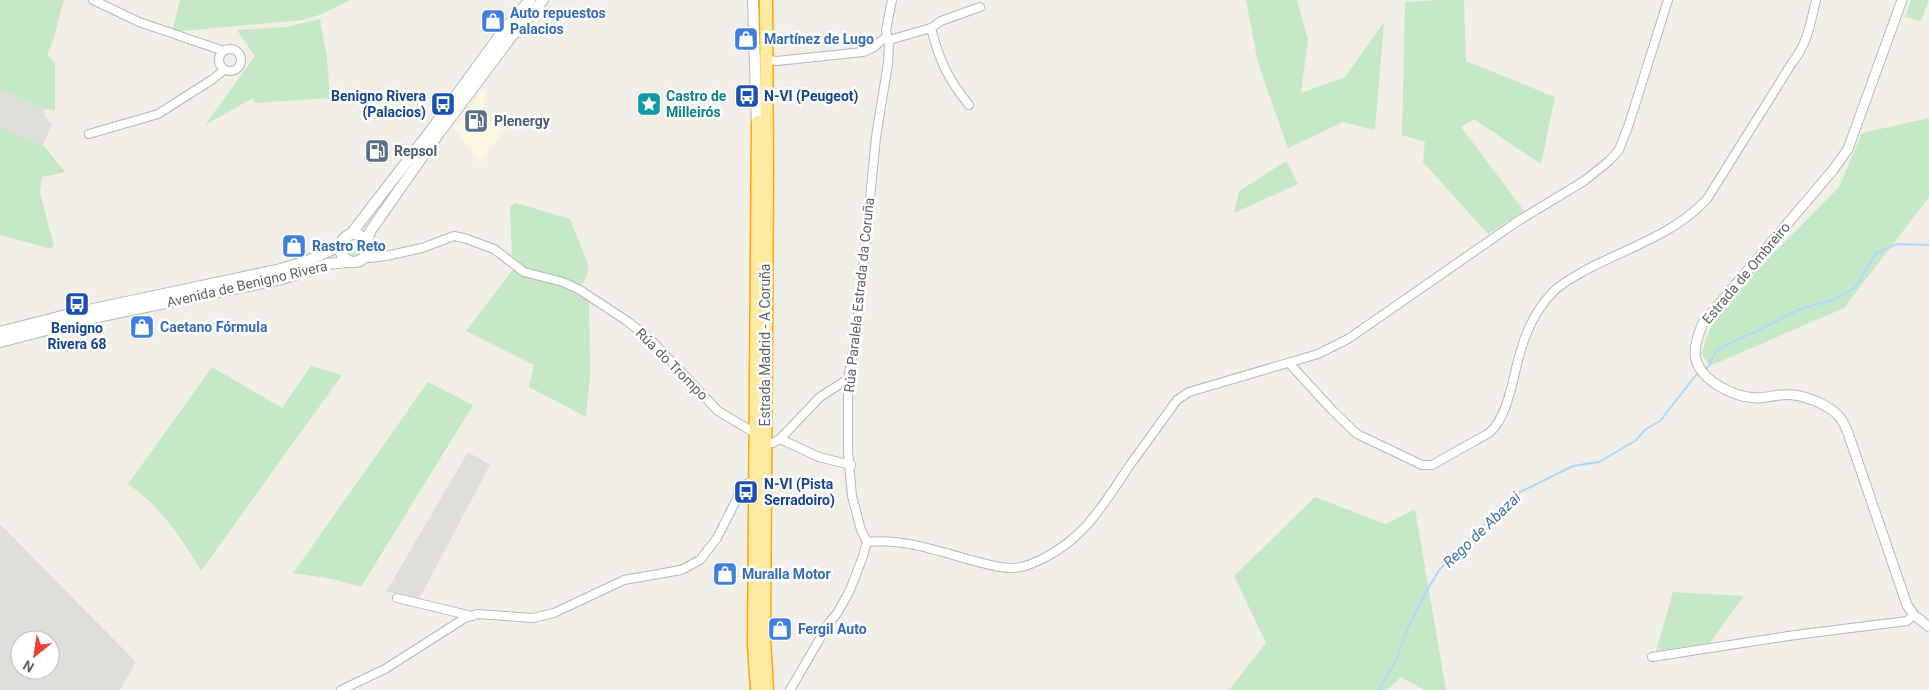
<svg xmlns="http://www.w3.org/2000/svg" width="1929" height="690" font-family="Roboto,sans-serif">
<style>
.commercial{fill:#fef7e0}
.industrial{fill:#e0deda;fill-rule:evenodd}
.green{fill:#c5e8c5}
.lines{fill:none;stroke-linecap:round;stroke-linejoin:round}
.stream{stroke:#aadaff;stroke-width:2}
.minor-casing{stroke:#b5b8bc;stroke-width:10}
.tertiary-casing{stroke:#b5b8bc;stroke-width:11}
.secondary-casing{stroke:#b6babf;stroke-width:12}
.trunk-casing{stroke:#f9ab00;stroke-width:15}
.minor{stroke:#fff;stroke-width:8}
.tertiary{stroke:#fff;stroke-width:9}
.secondary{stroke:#fff;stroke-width:10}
.trunk{stroke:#feeaa1;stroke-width:12}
.labels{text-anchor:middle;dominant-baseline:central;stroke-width:5;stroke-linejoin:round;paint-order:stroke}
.shop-label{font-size:14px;font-weight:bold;fill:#366cbe;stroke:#fff;text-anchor:start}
.transit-label{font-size:14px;font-weight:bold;fill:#164399;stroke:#fff;text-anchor:start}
.culture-label{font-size:14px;font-weight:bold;fill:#0d838f;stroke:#fff;text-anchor:start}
.service-label{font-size:14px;font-weight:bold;fill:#4e5e75;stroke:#fff;text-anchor:start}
.street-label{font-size:14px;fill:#5f6368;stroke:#fff}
.water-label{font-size:15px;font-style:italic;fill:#4174aa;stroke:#fff}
</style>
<rect width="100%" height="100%" fill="#f1efe8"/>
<path class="commercial" d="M 484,89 L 486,91 L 482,113 L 505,130 L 480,162 L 454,128 Z"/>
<g class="industrial">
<path d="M 0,89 L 44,109 L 45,117 L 52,124 L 43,145 L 0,127 Z"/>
<path d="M 468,452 L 490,465 L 419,599 L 401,594 L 386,592 Z"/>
<path d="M 0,524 L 136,662 L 120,690 L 0,690 ZM 20,640 L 50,640 L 50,670 L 20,670 Z"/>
</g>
<g class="green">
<path d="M 0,0 L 64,0 L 53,40 L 47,55 L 55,63 L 55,110 L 44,109 L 0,89 Z"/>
<path d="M 180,0 L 351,0 L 319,15 L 303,20 L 172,32 Z"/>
<path d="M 1246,0 L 1297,0 L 1308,40 L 1301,93 L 1345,77 L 1384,22 L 1375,130 L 1343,122 L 1288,148 L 1258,63 Z"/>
<path d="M 1440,0 L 1464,0 L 1466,61 L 1555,97 L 1541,164 L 1474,119 L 1461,127 L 1524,211 L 1488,234 L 1423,162 L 1425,142 L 1402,135 L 1405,2 Z"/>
<path d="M 1911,0 L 1929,0 L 1921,21 L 1905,17 Z"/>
<path d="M 320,19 L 327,59 L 330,98 L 255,103 L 253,98 L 205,125 L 255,56 L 237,30 L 286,27 Z"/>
<path d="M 1929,118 L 1929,197 L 1844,308 L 1710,366 L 1701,353 L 1712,324 L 1754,273 L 1839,187 L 1862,133 Z"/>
<path d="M 0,127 L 43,145 L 65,172 L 42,177 L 40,192 L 54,247 L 48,248 L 0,235 Z"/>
<path d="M 1286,161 L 1298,184 L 1234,213 L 1239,191 Z"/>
<path d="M 516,203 L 570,219 C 573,228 589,263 588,267 C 588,276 582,284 578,292 L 589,298 L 590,375 L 586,417 L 529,387 L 534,365 L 466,331 L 514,268 L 512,261 L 510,206 Z"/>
<circle cx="353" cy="251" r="8"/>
<path d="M 311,366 L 342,375 L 201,571 C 183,539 159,505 128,484 L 212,367 L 282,408 Z"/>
<path d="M 428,382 L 473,405 L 361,587 L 333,579 L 292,573 L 299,565 Z"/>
<path d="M 1315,497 L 1385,524 L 1415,509 L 1446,690 L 1424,690 L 1401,677 L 1387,690 L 1229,690 L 1266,643 L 1234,576 Z"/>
<path d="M 1673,592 L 1744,596 L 1709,644 L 1656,651 Z"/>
</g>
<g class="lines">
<g class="stream">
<path d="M 1704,370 L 1708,367 L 1715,352 L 1732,342 L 1757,331 L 1800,309 L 1833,300 L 1855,288 L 1876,253 L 1897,244 L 1929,245"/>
<path d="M 1379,690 L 1396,660 L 1408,627 L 1425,593 L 1440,569 L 1514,495 L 1573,466 L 1599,462 L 1635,441 L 1646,429 L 1660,421 L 1696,375 L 1700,372"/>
</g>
<defs>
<g id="minor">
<path d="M 93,0 L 139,22 L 224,51"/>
<path d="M 931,28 C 939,60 948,79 969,105"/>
<path d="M 889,40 L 931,28 L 941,21 L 980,7"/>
<circle cx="230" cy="60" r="11"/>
<path d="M 770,60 L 777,61 L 863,52 L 874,47 L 887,36"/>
<path d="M 89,134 L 158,114 L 213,79 L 224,70"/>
<path d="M 366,256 L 369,258 L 386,256 L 422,248 L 454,236 L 464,238 L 494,249 L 524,272 L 563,282 L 580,290 L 627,321 L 651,340 L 718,411 L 755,433"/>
<path d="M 1289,363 L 1333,411 L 1357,434 L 1422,465 L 1432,465 L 1489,433 C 1508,418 1513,376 1520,353 C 1526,331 1536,310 1552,293 C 1561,283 1574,277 1586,270 C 1627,248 1675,234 1707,199 L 1792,63 C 1808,43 1810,24 1816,0"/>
<path d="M 780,439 L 819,457 L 851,465"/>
<path d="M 765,443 L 773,443 L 780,439 L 820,397 L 848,379"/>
<path d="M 867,542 C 912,537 956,559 1000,567 C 1018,570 1028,566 1044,558 C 1085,538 1105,502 1130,465 C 1146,443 1161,422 1177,400 L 1189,392 L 1318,354 L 1348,339 L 1518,221 L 1584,181 L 1609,161 L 1619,150 L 1629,124 L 1668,0"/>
<path d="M 397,598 L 472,616 L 477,614 L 533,618 L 554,613 L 624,580 L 681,570 L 700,560 L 717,538 L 744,485 L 755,480"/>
<path d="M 1652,657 L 1795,635 L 1907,621 L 1914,615"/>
<path d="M 341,690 L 385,669 L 465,618 L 472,616"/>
<path d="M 790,690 L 829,623 L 838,612 L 850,590 L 862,559 L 867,542 L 861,530 L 852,496 L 848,452 L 848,379 L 857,330 L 876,137 L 888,63 L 889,45 L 886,30 L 892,0"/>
</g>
<path id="tertiary" d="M 1902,0 L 1848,149 L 1833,170 L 1703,323 C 1699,333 1695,342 1695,353 C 1696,379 1733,397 1756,398 C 1768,398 1781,393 1794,395 C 1809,397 1832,406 1841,419 C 1844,423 1846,428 1848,433 L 1907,605 L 1914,615 L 1929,627"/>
<g id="secondary">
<path d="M 753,0 L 757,129"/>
<circle cx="354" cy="248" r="14"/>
<path d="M 351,234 L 432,129 L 503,31 L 530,0"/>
<path d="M 366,242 L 371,230 L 439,133 L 511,37 L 543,0"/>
<path d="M 0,332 L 70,314 L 281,269 L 307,261 L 340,246"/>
<path d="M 0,342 L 97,317 L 282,279 L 327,264 L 348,262"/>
</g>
<g id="trunk">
<path d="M 766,0 L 767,174 L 764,638 L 767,690"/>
<path d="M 757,690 L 754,645 L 758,122"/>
</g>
</defs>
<use href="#minor" class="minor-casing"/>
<use href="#tertiary" class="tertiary-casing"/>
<use href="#secondary" class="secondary-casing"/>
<use href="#trunk" class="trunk-casing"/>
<use href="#minor" class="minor"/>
<use href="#tertiary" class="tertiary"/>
<use href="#secondary" class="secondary"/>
<use href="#trunk" class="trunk"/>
</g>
<defs>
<symbol id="shop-square" viewBox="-11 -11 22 22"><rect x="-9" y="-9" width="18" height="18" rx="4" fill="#3f7fe0" stroke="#fff"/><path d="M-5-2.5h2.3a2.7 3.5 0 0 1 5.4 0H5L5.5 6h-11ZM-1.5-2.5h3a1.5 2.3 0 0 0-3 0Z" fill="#fff"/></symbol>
<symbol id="bus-square" viewBox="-11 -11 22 22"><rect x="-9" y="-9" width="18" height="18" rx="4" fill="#1a4fb4" stroke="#fff"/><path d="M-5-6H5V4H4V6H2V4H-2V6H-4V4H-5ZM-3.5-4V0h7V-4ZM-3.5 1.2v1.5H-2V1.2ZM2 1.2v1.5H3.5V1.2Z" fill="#fff"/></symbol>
<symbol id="sight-square" viewBox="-11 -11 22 22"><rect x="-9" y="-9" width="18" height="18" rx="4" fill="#0f9aa8" stroke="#fff"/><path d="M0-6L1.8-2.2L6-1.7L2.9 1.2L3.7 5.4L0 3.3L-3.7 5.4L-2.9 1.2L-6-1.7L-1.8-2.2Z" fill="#fff"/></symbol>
<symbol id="fuel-square" viewBox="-11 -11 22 22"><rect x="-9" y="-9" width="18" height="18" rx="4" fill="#5c6f8a" stroke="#fff"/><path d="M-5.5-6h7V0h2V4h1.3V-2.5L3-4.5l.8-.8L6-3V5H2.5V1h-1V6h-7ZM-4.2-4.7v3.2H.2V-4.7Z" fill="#fff"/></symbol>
</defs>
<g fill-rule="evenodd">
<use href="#shop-square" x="479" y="7" width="28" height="28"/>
<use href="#shop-square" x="732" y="25" width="28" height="28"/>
<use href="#bus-square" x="733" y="82" width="28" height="28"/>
<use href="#bus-square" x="429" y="90" width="28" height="28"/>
<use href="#sight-square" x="635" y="90" width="28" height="28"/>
<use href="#fuel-square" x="462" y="107" width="28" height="28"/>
<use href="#fuel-square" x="363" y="137" width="28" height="28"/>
<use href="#shop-square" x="280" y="232" width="28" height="28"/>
<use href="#bus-square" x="63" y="290" width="28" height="28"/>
<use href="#shop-square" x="128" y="313" width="28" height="28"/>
<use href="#bus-square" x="732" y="478" width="28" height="28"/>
<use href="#shop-square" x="711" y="560" width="28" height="28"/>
<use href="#shop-square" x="766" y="615" width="28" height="28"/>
</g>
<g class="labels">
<g class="shop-label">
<text x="510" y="13">Auto repuestos<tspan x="510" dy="16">Palacios</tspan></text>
<text x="764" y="39">Martínez de Lugo</text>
<text x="312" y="246">Rastro Reto</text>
<text x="160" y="327">Caetano Fórmula</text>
<text x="742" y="574">Muralla Motor</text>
<text x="798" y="629">Fergil Auto</text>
</g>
<g class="transit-label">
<text x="426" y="96" text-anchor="end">Benigno Rivera<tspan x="426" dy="16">(Palacios)</tspan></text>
<text x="764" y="96">N-VI (Peugeot)</text>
<text x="77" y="328" text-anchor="middle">Benigno<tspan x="77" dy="16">Rivera 68</tspan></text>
<text x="764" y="484">N-VI (Pista<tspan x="764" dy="16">Serradoiro)</tspan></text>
</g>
<g class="culture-label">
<text x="666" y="96">Castro de<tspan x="666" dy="16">Milleirós</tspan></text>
</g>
<g class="service-label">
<text x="494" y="121">Plenergy</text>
<text x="394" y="151">Repsol</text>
</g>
<g class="street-label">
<text transform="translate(1746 273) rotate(-50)">Estrada de Ombreiro</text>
<text transform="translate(247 284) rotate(-13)">Avenida de Benigno Rivera</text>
<text transform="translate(859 295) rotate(-84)">Rúa Paralela Estrada da Coruña</text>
<text transform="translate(765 345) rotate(-90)">Estrada Madrid - A Coruña</text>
<text transform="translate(672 364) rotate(45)">Rúa do Trompo</text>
</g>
<g class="water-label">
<text transform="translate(1482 530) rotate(-44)">Rego de Abazai</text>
</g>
</g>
<g transform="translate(35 655) rotate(210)"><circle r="24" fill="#ffffff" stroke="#bfc1c3"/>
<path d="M0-4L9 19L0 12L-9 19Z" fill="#ea4335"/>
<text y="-8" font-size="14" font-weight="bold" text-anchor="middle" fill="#5f6368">N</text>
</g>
</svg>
